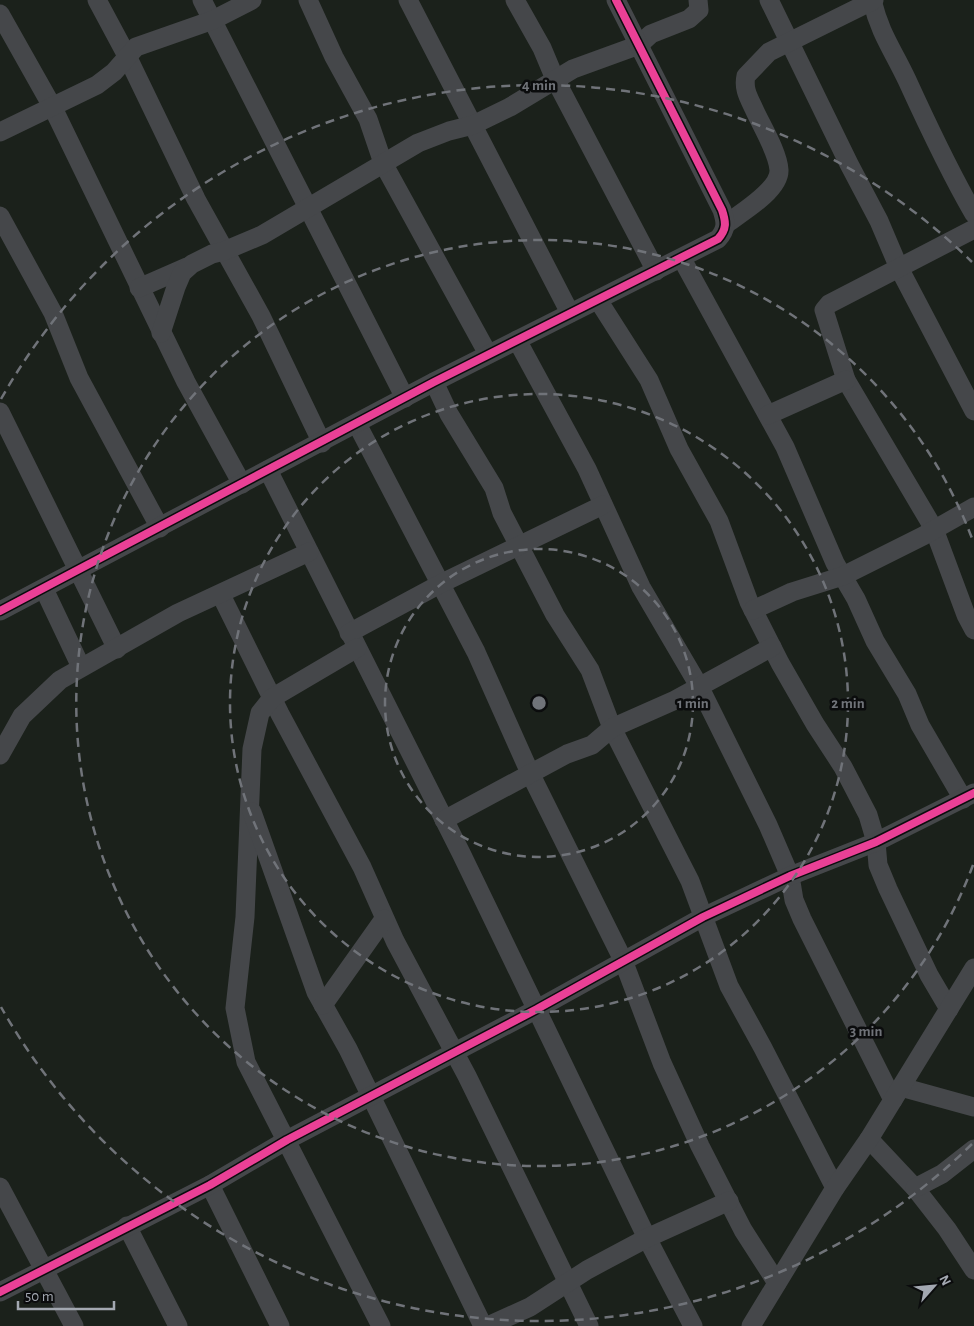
<svg xmlns="http://www.w3.org/2000/svg" width="974" height="1326" font-family="'Alegreya Sans',sans-serif">
<style>
.green{fill:#1b211b}
.lines{fill:none;stroke-linecap:round;stroke-linejoin:round}
.minor{stroke:#45474a;stroke-width:19}
.cycleway-casing{stroke:#0b0c0d;stroke-width:11}
.cycleway{stroke:#ea4096;stroke-width:8}
.ring{fill:none;stroke:#707379;stroke-width:2.5;stroke-dasharray:9 6}
.centre{fill:#707379;stroke:#0b0c0d;stroke-width:2.5}
.ring-label{font-size:15px;text-anchor:middle;font-weight:bold;fill:#707379;stroke:#0b0c0d;stroke-width:5;stroke-linejoin:round;paint-order:stroke}
</style>
<rect width="100%" height="100%" fill="#111"/>
<rect class="green" x="0" y="0" width="974" height="1326"/>
<g class="lines">
<g class="minor">
<path d="M 97,0 L 127,56 L 196,199 L 261,316 L 322,443"/>
<path d="M 202,0 L 405,398"/>
<path d="M 308,0 L 334,57 L 368,119 L 383,163 L 488,354"/>
<path d="M 408,0 L 570,313"/>
<path d="M 515,0 L 542,48 L 555,79 L 656,271"/>
<path d="M 769,0 L 849,164 L 879,221 L 899,268 L 974,411"/>
<path d="M 872,0 C 880,34 893,50 907,80 C 928,126 949,171 974,214"/>
<path d="M 0,14 L 53,108 L 186,382 L 242,484"/>
<path d="M 0,132 L 97,85 L 114,72 L 136,47 L 213,20 L 252,0"/>
<path d="M 0,216 L 53,313 L 79,378 L 160,528"/>
<path d="M 726,224 C 741,213 780,190 779,170 C 778,152 761,125 754,109 C 749,98 743,89 746,76 L 769,52 L 874,0"/>
<path d="M 974,229 L 829,304 L 824,310 L 846,380 L 934,529 L 966,615 L 974,630"/>
<path d="M 682,259 L 785,447 L 835,563 L 856,599 L 875,641 L 907,694 L 920,725 L 963,799"/>
<path d="M 139,288 L 187,267"/>
<path d="M 598,300 L 649,380 L 679,449 L 719,521 L 749,602 L 780,663 L 815,724 L 843,767 L 868,815 L 876,842 L 878,865 L 888,889 L 929,975 L 949,1009"/>
<path d="M 161,333 L 176,287 L 182,273 L 192,264 L 212,254 L 224,251 L 262,235 L 418,143 L 449,131 L 473,125 L 510,107 L 573,69 L 639,45 L 651,34 L 689,19 L 699,10 L 698,0"/>
<path d="M 517,340 L 587,469 L 641,587 L 699,686 L 768,825 L 790,876 L 794,900 L 802,919 L 893,1100"/>
<path d="M 434,382 L 449,414 L 494,488 L 502,513 L 555,615 L 590,670 L 612,728 L 690,881 L 729,986 L 763,1048 L 835,1188"/>
<path d="M 0,412 L 117,649"/>
<path d="M 768,415 L 846,380"/>
<path d="M 357,424 L 476,652 L 530,773 L 623,960 L 662,1063 L 700,1146 L 743,1230 L 777,1283"/>
<path d="M 268,470 L 461,853 L 647,1238 L 693,1326"/>
<path d="M 44,589 L 81,667"/>
<path d="M 221,595 L 280,714 L 362,867 L 395,941 L 467,1076 L 589,1326"/>
<path d="M 753,610 L 792,592 L 843,576 L 923,536 L 974,507"/>
<path d="M 0,611 L 434,382 L 718,239 C 727,229 726,222 722,210 L 616,0"/>
<path d="M 349,633 L 442,583 L 603,505"/>
<path d="M 357,648 L 272,698 L 260,713 L 252,749 L 245,917 L 235,1008 L 246,1062 L 381,1326"/>
<path d="M 0,755 L 22,716 L 60,680 L 178,613 L 309,552"/>
<path d="M 252,812 L 316,992 L 348,1049 L 483,1326"/>
<path d="M 444,820 L 567,754 L 592,745 L 612,728 L 673,701 L 772,647"/>
<path d="M 323,1005 L 384,919"/>
<path d="M 901,1087 L 974,1107"/>
<path d="M 869,1139 L 915,1188 L 947,1229 L 974,1270"/>
<path d="M 210,1185 L 280,1326"/>
<path d="M 0,1187 L 74,1326"/>
<path d="M 915,1188 L 942,1174 L 974,1149"/>
<path d="M 127,1226 L 178,1326"/>
<path d="M 0,1292 L 210,1185 L 287,1140 L 537,1009 L 703,917 L 790,876 L 876,842 L 974,793"/>
<path d="M 488,1326 L 530,1307 L 587,1270 L 647,1238 L 729,1201"/>
<path d="M 751,1326 L 835,1188 L 869,1139 L 974,968"/>
</g>
<defs>
<g id="cycleway">
<path d="M 0,611 L 434,382 L 718,239 C 727,229 726,222 722,210 L 616,0"/>
<path d="M 0,1292 L 210,1185 L 287,1140 L 537,1009 L 703,917 L 790,876 L 876,842 L 974,793"/>
</g>
</defs>
<use href="#cycleway" class="cycleway-casing"/>
<use href="#cycleway" class="cycleway"/>
</g>
<g class="ring">
<circle cx="539" cy="703" r="154"/>
<circle cx="539" cy="703" r="309"/>
<path d="M973 865A463 463 0 1 1 973 541"/>
<path d="M972 1144A618 618 0 0 1 1 1007M1 399A618 618 0 0 1 972 262"/>
</g>
<circle cx="539" cy="703" r="8" class="centre"/>
<g class="ring-label">
<text x="539" y="90">4 min</text>
<text x="693" y="708">1 min</text>
<text x="848" y="708">2 min</text>
<text x="866" y="1036">3 min</text>
</g>
<g transform="translate(934 1286) rotate(63)" stroke="#0b0c0d" stroke-width="4" paint-order="stroke">
<path d="M0-4L9 19L0 12L-9 19Z" fill="#a3a8b1"/>
<text y="-8" font-size="14" font-weight="bold" text-anchor="middle" fill="#a3a8b1">N</text>
</g>
<path d="M18 1301v8h96v-8" fill="none" stroke="#a3a8b1" stroke-width="2.5"/>
<text x="25" y="1301" font-size="15" fill="#a3a8b1" stroke="#0b0c0d" stroke-width="4" paint-order="stroke">50 m</text>
</svg>
